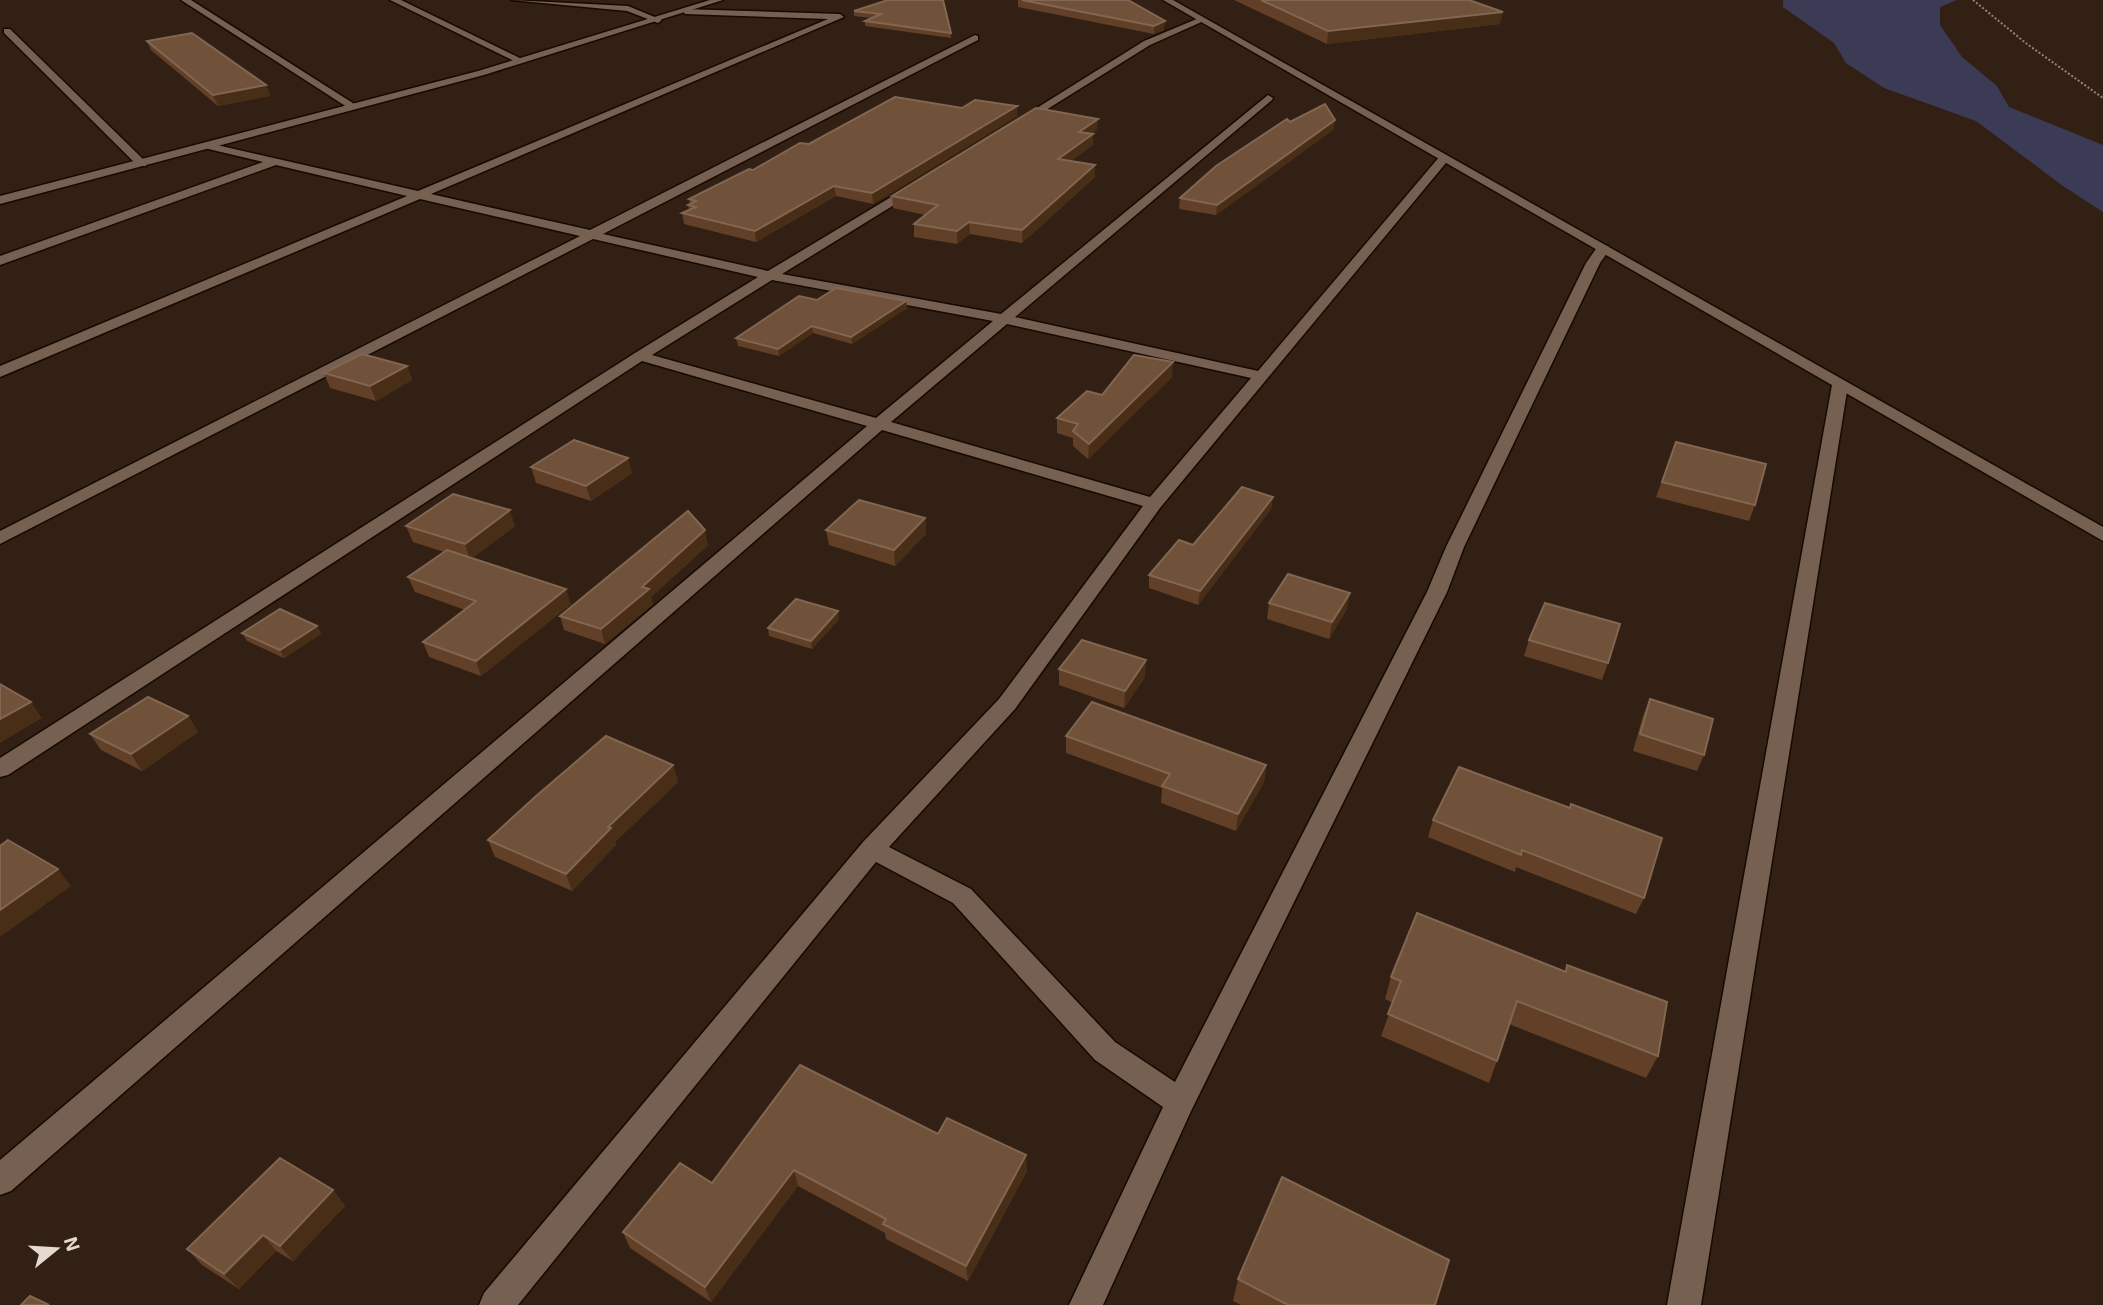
<svg xmlns="http://www.w3.org/2000/svg" width="2103" height="1305" font-family="'Exo 2',sans-serif">
<style>
.green{fill:#3c3b56}
.lines{fill:none;stroke-linecap:round;stroke-linejoin:round}
.minor-casing{stroke:#180901;stroke-width:3}
.tertiary-casing{stroke:#180901;stroke-width:3}
.path{stroke:#94857b;stroke-width:2;stroke-dasharray:2 2;stroke-linecap:butt}
.minor{fill:#756052;fill-rule:evenodd}
.tertiary{fill:#756052;fill-rule:evenodd}
.wall{fill:#624027}
.shaded-wall{fill:#482d17}
.building{fill:#705139;stroke:#826651;stroke-width:2}
</style>
<rect width="100%" height="100%" fill="#312013"/>
<path class="green" d="M 1783,0 L 1957,0 L 1940,7 L 1940,25 L 1962,57 L 1997,86 L 2009,107 L 2103,145 L 2103,212 L 2063,186 L 1976,121 L 1884,88 L 1846,63 L 1834,43 L 1783,7 Z"/>
<g class="lines">
<defs>
<g id="minor">
<path d="M 181,0 L 191,0 L 359,107 L 350,109 Z"/>
<path d="M 390,0 L 401,0 L 526,61 L 518,63 Z"/>
<path d="M 511,0 L 628,6 L 662,20 L 658,23 L 627,11 Z"/>
<path d="M 682,9 L 840,14 L 844,17 L 431,194 L 590,230 L 975,35 L 978,36 L 978,40 L 603,234 L 768,271 L 916,182 L 922,186 L 920,189 L 782,274 L 1001,314 L 1268,95 L 1273,98 L 1272,100 L 1015,317 L 1258,371 L 1440,156 L 1450,158 L 1160,508 L 1015,709 L 889,847 L 971,889 L 1115,1042 L 1175,1082 L 1427,592 L 1446,547 L 1586,263 L 1598,246 L 1608,246 L 1610,249 L 1600,263 L 1464,547 L 1447,592 L 1191,1111 L 1103,1305 L 1069,1305 L 1163,1107 L 1095,1060 L 953,903 L 876,862 L 518,1305 L 479,1305 L 484,1293 L 863,842 L 999,699 L 1143,506 L 882,430 L 11,1191 L 0,1195 L 0,1160 L 867,426 L 642,361 L 8,775 L 0,777 L 0,758 L 635,353 L 758,277 L 593,239 L 0,544 L 0,531 L 580,236 L 420,199 L 0,377 L 0,366 L 407,196 L 276,165 L 0,265 L 0,256 L 263,162 L 204,148 L 202,146 L 208,143 L 418,191 L 828,19 L 685,14 ZM 772,280 L 993,321 L 876,418 L 652,355 ZM 1007,324 L 1251,378 L 1150,497 L 891,422 Z"/>
<path d="M 1199,18 L 1206,20 L 1150,45 L 1022,125 L 1013,123 L 1144,41 Z"/>
<path d="M 4,29 L 10,29 L 146,162 L 146,166 L 138,166 L 4,33 Z"/>
<path d="M 1840,380 L 1848,385 L 1701,1305 L 1667,1305 L 1832,385 Z"/>
</g>
<g id="tertiary">
<path d="M 710,0 L 723,0 L 484,75 L 0,204 L 0,196 L 478,71 Z"/>
<path d="M 1163,0 L 1173,0 L 2103,527 L 2103,541 Z"/>
</g>
</defs>
<use href="#minor" class="minor-casing"/>
<use href="#tertiary" class="tertiary-casing"/>
<path class="path" d="M 1973,0 L 2027,44 L 2103,98"/>
<use href="#minor" class="minor"/>
<use href="#tertiary" class="tertiary"/>
</g>
<g class="wall">
<path d="M 888,0 L 951,33 L 951,38 L 865,26 L 865,21 L 872,18 L 854,16 L 854,11 Z"/>
<path d="M 1018,0 L 1128,0 L 1164,30 L 1154,34 L 1018,7 Z"/>
<path d="M 1234,0 L 1469,0 L 1500,24 L 1327,44 Z"/>
<path d="M 147,41 L 266,85 L 270,96 L 218,106 L 151,50 Z"/>
<path d="M 1017,116 L 873,204 L 836,196 L 756,242 L 684,224 L 682,213 L 689,210 L 688,205 L 690,204 L 689,199 L 809,144 Z"/>
<path d="M 1290,122 L 1334,129 L 1216,215 L 1179,209 L 1180,198 Z"/>
<path d="M 1097,130 L 1092,134 L 1093,145 L 1071,161 L 1095,177 L 1022,243 L 970,234 L 957,244 L 914,237 L 914,224 L 925,215 L 893,208 L 892,196 Z"/>
<path d="M 817,300 L 906,301 L 907,308 L 852,344 L 813,333 L 779,356 L 738,346 L 736,338 Z"/>
<path d="M 407,366 L 412,380 L 376,401 L 330,388 L 324,373 Z"/>
<path d="M 1172,377 L 1088,459 L 1073,446 L 1073,438 L 1057,433 L 1057,418 L 1102,395 Z"/>
<path d="M 1676,442 L 1755,505 L 1749,521 L 1656,497 Z"/>
<path d="M 531,467 L 632,473 L 591,501 L 536,483 Z"/>
<path d="M 1273,497 L 1271,509 L 1198,605 L 1149,588 L 1149,575 L 1193,545 Z"/>
<path d="M 925,518 L 926,534 L 895,566 L 829,545 L 826,530 Z"/>
<path d="M 406,526 L 515,526 L 472,558 L 571,604 L 481,676 L 429,657 L 423,642 L 465,610 L 415,592 L 408,577 L 444,552 L 413,542 Z"/>
<path d="M 708,545 L 651,597 L 653,604 L 605,644 L 564,630 L 560,616 Z"/>
<path d="M 1269,603 L 1347,609 L 1329,639 L 1267,619 Z"/>
<path d="M 839,619 L 812,649 L 769,636 L 768,628 Z"/>
<path d="M 317,626 L 321,634 L 284,658 L 247,641 L 242,633 Z"/>
<path d="M 1529,640 L 1608,663 L 1602,680 L 1524,656 Z"/>
<path d="M 1059,669 L 1145,677 L 1124,708 L 1059,685 Z"/>
<path d="M 1650,699 L 1704,755 L 1697,771 L 1633,751 L 1643,716 Z"/>
<path d="M 188,716 L 198,732 L 142,771 L 101,750 L 90,734 Z"/>
<path d="M 1066,736 L 1266,765 L 1264,782 L 1236,831 L 1161,803 L 1162,788 L 1066,753 Z"/>
<path d="M 673,765 L 678,782 L 615,842 L 616,845 L 572,891 L 495,857 L 488,840 Z"/>
<path d="M 1459,767 L 1644,898 L 1636,914 L 1516,867 L 1515,872 L 1428,837 L 1433,820 Z"/>
<path d="M 1567,965 L 1658,1056 L 1646,1078 L 1509,1024 L 1497,1061 L 1489,1083 L 1381,1036 L 1393,1003 L 1385,999 L 1391,977 L 1565,971 Z"/>
<path d="M 938,1134 L 1027,1171 L 968,1281 L 886,1239 L 885,1233 L 798,1186 L 711,1302 L 630,1248 L 623,1232 L 712,1183 Z"/>
<path d="M 333,1190 L 345,1206 L 293,1261 L 276,1251 L 239,1289 L 202,1265 L 187,1249 Z"/>
<path d="M 1238,1279 L 1435,1305 L 1241,1305 L 1233,1301 Z"/>
</g>
<g class="shaded-wall">
<path d="M 1503,12 L 1500,24 L 1327,44 L 1328,31 Z"/>
<path d="M 1165,21 L 1164,30 L 1154,34 L 1154,26 Z"/>
<path d="M 266,85 L 270,96 L 218,106 L 213,95 Z"/>
<path d="M 1017,106 L 1017,116 L 873,204 L 872,193 Z"/>
<path d="M 1098,119 L 1097,130 L 1079,143 L 1079,132 Z"/>
<path d="M 1335,120 L 1334,129 L 1216,215 L 1217,205 Z"/>
<path d="M 1093,134 L 1093,145 L 1058,171 L 1058,159 Z"/>
<path d="M 1095,165 L 1095,177 L 1022,243 L 1022,230 Z"/>
<path d="M 834,186 L 836,196 L 756,242 L 755,231 Z"/>
<path d="M 969,222 L 970,234 L 957,244 L 957,231 Z"/>
<path d="M 906,301 L 907,308 L 852,344 L 851,337 Z"/>
<path d="M 812,326 L 813,333 L 779,356 L 778,349 Z"/>
<path d="M 1173,362 L 1172,377 L 1088,459 L 1089,444 Z"/>
<path d="M 407,366 L 412,380 L 376,401 L 370,386 Z"/>
<path d="M 628,458 L 632,473 L 591,501 L 586,486 Z"/>
<path d="M 1273,497 L 1271,509 L 1198,605 L 1200,591 Z"/>
<path d="M 510,510 L 515,526 L 470,560 L 465,544 Z"/>
<path d="M 925,518 L 926,534 L 895,566 L 894,550 Z"/>
<path d="M 705,530 L 708,545 L 651,597 L 653,604 L 605,644 L 601,629 L 642,587 Z"/>
<path d="M 566,589 L 571,604 L 481,676 L 476,661 Z"/>
<path d="M 1350,593 L 1347,609 L 1329,639 L 1332,622 Z"/>
<path d="M 838,611 L 839,619 L 812,649 L 811,641 Z"/>
<path d="M 317,626 L 321,634 L 284,658 L 280,650 Z"/>
<path d="M 1146,660 L 1145,677 L 1124,708 L 1125,691 Z"/>
<path d="M 31,702 L 42,718 L 0,743 L 0,719 Z"/>
<path d="M 188,716 L 198,732 L 142,771 L 131,754 Z"/>
<path d="M 673,765 L 678,782 L 615,842 L 616,845 L 572,891 L 566,874 L 608,827 Z"/>
<path d="M 1266,765 L 1264,782 L 1236,831 L 1238,814 Z"/>
<path d="M 58,869 L 71,886 L 0,937 L 0,910 Z"/>
<path d="M 1026,1155 L 1027,1171 L 968,1281 L 966,1266 Z"/>
<path d="M 794,1170 L 798,1186 L 711,1302 L 705,1287 Z"/>
<path d="M 333,1190 L 345,1206 L 293,1261 L 280,1246 Z"/>
<path d="M 263,1235 L 276,1251 L 239,1289 L 224,1274 Z"/>
</g>
<g class="building">
<path d="M 888,0 L 943,0 L 951,33 L 865,21 L 881,14 L 854,11 Z"/>
<path d="M 1022,0 L 1128,0 L 1165,21 L 1154,26 Z"/>
<path d="M 1261,0 L 1469,0 L 1503,12 L 1328,31 Z"/>
<path d="M 192,33 L 266,85 L 213,95 L 147,41 Z"/>
<path d="M 895,97 L 962,108 L 975,100 L 1017,106 L 872,193 L 834,186 L 755,231 L 682,213 L 696,207 L 688,205 L 696,201 L 689,199 L 749,169 L 753,170 L 800,143 L 809,144 Z"/>
<path d="M 1325,104 L 1335,120 L 1217,205 L 1180,198 L 1216,166 L 1287,119 L 1290,122 Z"/>
<path d="M 1036,108 L 1098,119 L 1079,132 L 1093,134 L 1058,159 L 1095,165 L 1022,230 L 969,222 L 957,231 L 914,224 L 938,205 L 892,196 Z"/>
<path d="M 836,288 L 906,301 L 851,337 L 812,326 L 778,349 L 736,338 L 799,296 L 817,300 Z"/>
<path d="M 362,354 L 407,366 L 370,386 L 324,373 Z"/>
<path d="M 1134,355 L 1173,362 L 1089,444 L 1073,431 L 1078,424 L 1057,418 L 1087,391 L 1102,395 Z"/>
<path d="M 574,440 L 628,458 L 586,486 L 531,467 Z"/>
<path d="M 1676,442 L 1766,464 L 1755,505 L 1662,482 Z"/>
<path d="M 1242,487 L 1273,497 L 1200,591 L 1149,575 L 1179,540 L 1193,545 Z"/>
<path d="M 453,494 L 510,510 L 465,544 L 406,526 Z"/>
<path d="M 859,500 L 925,518 L 894,550 L 826,530 Z"/>
<path d="M 688,511 L 705,530 L 642,587 L 649,589 L 601,629 L 560,616 Z"/>
<path d="M 447,550 L 566,589 L 476,661 L 423,642 L 476,601 L 408,577 Z"/>
<path d="M 1288,574 L 1350,593 L 1332,622 L 1269,603 Z"/>
<path d="M 796,599 L 838,611 L 811,641 L 768,628 Z"/>
<path d="M 1545,603 L 1620,624 L 1608,663 L 1529,640 Z"/>
<path d="M 280,609 L 317,626 L 280,650 L 242,633 Z"/>
<path d="M 1082,640 L 1146,660 L 1125,691 L 1059,669 Z"/>
<path d="M 0,684 L 31,702 L 0,719 Z"/>
<path d="M 148,697 L 188,716 L 131,754 L 90,734 Z"/>
<path d="M 1650,699 L 1713,719 L 1704,755 L 1640,734 Z"/>
<path d="M 1092,702 L 1266,765 L 1238,814 L 1162,786 L 1170,774 L 1066,736 Z"/>
<path d="M 606,736 L 673,765 L 608,827 L 611,828 L 566,874 L 488,840 L 535,797 Z"/>
<path d="M 1459,767 L 1570,808 L 1571,804 L 1662,838 L 1644,898 L 1522,850 L 1521,855 L 1433,820 Z"/>
<path d="M 8,840 L 58,869 L 0,910 L 0,846 Z"/>
<path d="M 1417,913 L 1566,972 L 1567,965 L 1667,1002 L 1658,1056 L 1517,1001 L 1497,1061 L 1388,1014 L 1401,981 L 1391,977 Z"/>
<path d="M 800,1065 L 938,1134 L 947,1118 L 1026,1155 L 966,1266 L 883,1224 L 886,1219 L 794,1170 L 705,1287 L 623,1232 L 680,1163 L 712,1183 Z"/>
<path d="M 280,1158 L 333,1190 L 280,1246 L 263,1235 L 224,1274 L 187,1249 Z"/>
<path d="M 1282,1177 L 1449,1260 L 1435,1305 L 1288,1305 L 1238,1279 Z"/>
<path d="M 30,1296 L 49,1305 L 21,1305 Z"/>
</g>
<g transform="translate(56 1249) rotate(72)" stroke="#312013" stroke-width="5" paint-order="stroke">
<path d="M0-5L12 26L0 18L-12 26Z" fill="#e5d9d0"/>
<text y="-10" font-size="19" font-weight="bold" text-anchor="middle" fill="#e5d9d0">N</text>
</g>
</svg>
